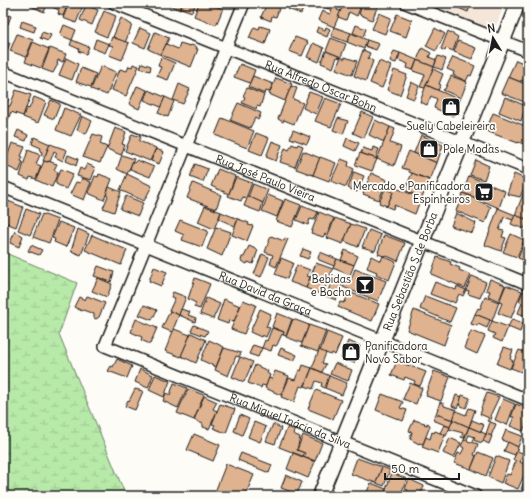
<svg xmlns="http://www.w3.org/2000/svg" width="531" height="499" font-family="Delius,sans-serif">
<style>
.built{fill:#f4e6d8}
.wetland{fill:url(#wetland-marsh);stroke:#6a8262}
.building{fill:#e0b390;stroke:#1c1c1c}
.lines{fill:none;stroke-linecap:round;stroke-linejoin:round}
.minor-casing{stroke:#1c1c1c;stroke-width:14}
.tertiary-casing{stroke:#1c1c1c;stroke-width:17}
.minor{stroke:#fdfcf7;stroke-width:11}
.tertiary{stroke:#fdfcf7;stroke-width:14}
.labels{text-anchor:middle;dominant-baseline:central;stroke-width:3.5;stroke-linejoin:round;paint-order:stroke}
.street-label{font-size:11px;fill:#1c1c1c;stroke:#fdfcf7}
.poi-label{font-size:11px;fill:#1c1c1c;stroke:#fdfcf7;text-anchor:start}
</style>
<defs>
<pattern id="wetland-marsh" width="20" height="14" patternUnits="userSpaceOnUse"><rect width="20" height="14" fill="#b7e9a9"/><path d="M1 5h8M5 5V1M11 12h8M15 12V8" fill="none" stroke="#9dc791"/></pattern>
</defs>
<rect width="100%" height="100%" fill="#fdfcf7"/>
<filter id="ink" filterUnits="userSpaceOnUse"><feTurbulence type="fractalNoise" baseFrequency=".025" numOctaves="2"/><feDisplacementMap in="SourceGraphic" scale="8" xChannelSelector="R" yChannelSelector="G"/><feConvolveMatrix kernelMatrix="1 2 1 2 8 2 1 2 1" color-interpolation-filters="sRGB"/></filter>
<g filter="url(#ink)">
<path class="built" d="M 420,3 L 505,3 L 493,33 Z"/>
<path class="wetland" d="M 3,252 L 77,283 L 59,334 L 126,496 L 3,496 Z"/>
<g class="building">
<path d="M 33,3 L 48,3 L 44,12 L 31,6 Z"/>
<path d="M 52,3 L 68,3 L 63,16 L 58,14 L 59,10 L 50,6 Z"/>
<path d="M 69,3 L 84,3 L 76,23 L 63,18 Z"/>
<path d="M 165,3 L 183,3 L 180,10 Z"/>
<path d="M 183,3 L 196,3 L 192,12 L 181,8 Z"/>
<path d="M 199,3 L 209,3 L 223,9 L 216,25 L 194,16 Z"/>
<path d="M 267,3 L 272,3 L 280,6 L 276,17 L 272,16 L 271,21 L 261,17 Z"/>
<path d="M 290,3 L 305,3 L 301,14 L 288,9 Z"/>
<path d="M 326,3 L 340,3 L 337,10 L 341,11 L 334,27 L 318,20 L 322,11 L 330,14 L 332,10 L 324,7 Z"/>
<path d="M 344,3 L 362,3 L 357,16 L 349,12 L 346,20 L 338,17 Z"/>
<path d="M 363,3 L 379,3 L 372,20 L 359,14 Z"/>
<path d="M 450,3 L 471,3 L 468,12 L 449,4 Z"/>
<path d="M 86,5 L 98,10 L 92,25 L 80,20 Z"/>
<path d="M 104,11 L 116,16 L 107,37 L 95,32 Z"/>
<path d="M 3,13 L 11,16 L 8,24 L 3,22 Z"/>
<path d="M 379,13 L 391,18 L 385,34 L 372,29 Z"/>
<path d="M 397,14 L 412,20 L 406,37 L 390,31 Z"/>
<path d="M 121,18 L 132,25 L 125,43 L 113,37 Z"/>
<path d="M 22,21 L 36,26 L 34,32 L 20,27 Z"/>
<path d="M 64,25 L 76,30 L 72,40 L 60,35 Z"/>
<path d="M 356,25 L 366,29 L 363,37 L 353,33 Z"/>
<path d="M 260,26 L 270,29 L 265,44 L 249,38 L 254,27 L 259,29 Z"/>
<path d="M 318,27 L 325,30 L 326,27 L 330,29 L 327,37 L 316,32 Z"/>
<path d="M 334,27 L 351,33 L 347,42 L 331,36 Z"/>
<path d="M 140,28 L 151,33 L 145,48 L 133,43 Z"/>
<path d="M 435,28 L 445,34 L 436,51 L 426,46 Z"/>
<path d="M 448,31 L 458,37 L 453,51 L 446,48 L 445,51 L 441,49 Z"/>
<path d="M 42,32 L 51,35 L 48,41 L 40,38 Z"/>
<path d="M 155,32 L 169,38 L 161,55 L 148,49 Z"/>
<path d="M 351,33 L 367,40 L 364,49 L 347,42 Z"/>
<path d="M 17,34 L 33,40 L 26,57 L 10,51 Z"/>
<path d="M 112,37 L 129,43 L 122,60 L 109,55 L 113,46 L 109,45 Z"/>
<path d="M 295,37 L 308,42 L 302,56 L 289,51 Z"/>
<path d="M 331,38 L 346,44 L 341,57 L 326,51 Z"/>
<path d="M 96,39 L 109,44 L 105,53 L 93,48 Z"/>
<path d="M 3,40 L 10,43 L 6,53 L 3,52 Z"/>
<path d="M 72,40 L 89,47 L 86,54 L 78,51 L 79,49 L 70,45 Z"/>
<path d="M 367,40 L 379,44 L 376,50 L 365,46 Z"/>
<path d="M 458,41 L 476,48 L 472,59 L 454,52 Z"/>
<path d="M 33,42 L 49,49 L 41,68 L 25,62 Z"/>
<path d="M 180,43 L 190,46 L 191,45 L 197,47 L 196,49 L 198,49 L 191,67 L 161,55 L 166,44 L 178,49 Z"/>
<path d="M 313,43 L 324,48 L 319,62 L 307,57 Z"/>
<path d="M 50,48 L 66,54 L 63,62 L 58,60 L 57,64 L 58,64 L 53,73 L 42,69 Z"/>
<path d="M 422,48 L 431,53 L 429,57 L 436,60 L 434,67 L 417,60 Z"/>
<path d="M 363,50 L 370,53 L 368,58 L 373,61 L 366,81 L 354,76 Z"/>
<path d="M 326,51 L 341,57 L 341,58 L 337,57 L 333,68 L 321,63 Z"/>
<path d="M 394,51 L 400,53 L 396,63 L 390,61 Z"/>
<path d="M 400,53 L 417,60 L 413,70 L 407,68 L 408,64 L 398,60 Z"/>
<path d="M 438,56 L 446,59 L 442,70 L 434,67 Z"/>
<path d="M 161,57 L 175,63 L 168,80 L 157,76 L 161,67 L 158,66 Z"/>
<path d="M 341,57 L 345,59 L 345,57 L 357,61 L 352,75 L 336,69 Z"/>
<path d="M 453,57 L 475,66 L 471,76 L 469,75 L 466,81 L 453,75 L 454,72 L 447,69 Z"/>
<path d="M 66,58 L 78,64 L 72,80 L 59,75 Z"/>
<path d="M 417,60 L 434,67 L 425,88 L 420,87 L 425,75 L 413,71 Z"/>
<path d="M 516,60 L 528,65 L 528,85 L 523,83 L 524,81 L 521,80 L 521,82 L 508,77 Z"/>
<path d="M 379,61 L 391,66 L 382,88 L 370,83 Z"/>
<path d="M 142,63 L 151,66 L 150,71 L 140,68 Z"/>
<path d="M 133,64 L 139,66 L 126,96 L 112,90 L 120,69 L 127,71 L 129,66 L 132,67 Z"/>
<path d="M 240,64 L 255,70 L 250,83 L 234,77 Z"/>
<path d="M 101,66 L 116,72 L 107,95 L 91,89 Z"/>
<path d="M 81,68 L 96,74 L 91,87 L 76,82 Z"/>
<path d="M 433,69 L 443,74 L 439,84 L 441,85 L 438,90 L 426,85 Z"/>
<path d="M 394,70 L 407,75 L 400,95 L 387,90 Z"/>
<path d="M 253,76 L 273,84 L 269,92 L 266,91 L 265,94 L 248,87 Z"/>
<path d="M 451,76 L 467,82 L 461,98 L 443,90 L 444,89 L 445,89 Z"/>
<path d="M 508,77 L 528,85 L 527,103 L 501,93 Z"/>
<path d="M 276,78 L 292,84 L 285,101 L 269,94 Z"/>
<path d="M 411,82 L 419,86 L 414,99 L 406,96 Z"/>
<path d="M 179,84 L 190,89 L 183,104 L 173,100 Z"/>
<path d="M 426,85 L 460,100 L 453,116 L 434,108 L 437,99 L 431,96 L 427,105 L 420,102 Z"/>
<path d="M 3,86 L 7,87 L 4,96 L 9,98 L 6,105 L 3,104 Z"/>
<path d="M 137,86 L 147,90 L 139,109 L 129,104 Z"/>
<path d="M 291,86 L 297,88 L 293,99 L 303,103 L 294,124 L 284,120 L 283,122 L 278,119 Z"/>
<path d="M 247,88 L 264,95 L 260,107 L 257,106 L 256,109 L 242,103 L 245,97 L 243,96 Z"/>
<path d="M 16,90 L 31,95 L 23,116 L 11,112 L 7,122 L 3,120 L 3,118 L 8,106 L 10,106 Z"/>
<path d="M 148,90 L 165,97 L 161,107 L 144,100 Z"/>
<path d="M 309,92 L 323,97 L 316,114 L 303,108 Z"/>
<path d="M 34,97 L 46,102 L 38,123 L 23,117 L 26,108 L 29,109 Z"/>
<path d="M 165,97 L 174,101 L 168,117 L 158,113 Z"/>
<path d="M 505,97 L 526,106 L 521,121 L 499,112 Z"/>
<path d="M 325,98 L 341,104 L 331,127 L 315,121 Z"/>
<path d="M 51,100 L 60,104 L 54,119 L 44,115 Z"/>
<path d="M 238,103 L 261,113 L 258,120 L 255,118 L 250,128 L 230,120 Z"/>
<path d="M 64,108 L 81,115 L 71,136 L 56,130 Z"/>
<path d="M 362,112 L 373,117 L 364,138 L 353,133 Z"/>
<path d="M 493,113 L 528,127 L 528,134 L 524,144 L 518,142 L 518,143 L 486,131 Z"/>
<path d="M 82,116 L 92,121 L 86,134 L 77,130 Z"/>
<path d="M 222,118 L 254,131 L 247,148 L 215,135 Z"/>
<path d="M 338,118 L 348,121 L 343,134 L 333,130 Z"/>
<path d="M 375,120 L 390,127 L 384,142 L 369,135 Z"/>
<path d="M 390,127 L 395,129 L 390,143 L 401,147 L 394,166 L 377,159 Z"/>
<path d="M 115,128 L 126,132 L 122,144 L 125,145 L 121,155 L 107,149 Z"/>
<path d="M 18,130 L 28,135 L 26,141 L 15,137 Z"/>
<path d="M 293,130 L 310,137 L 307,144 L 290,138 Z"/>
<path d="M 256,133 L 269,138 L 262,155 L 249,150 Z"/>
<path d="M 93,134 L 102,137 L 100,144 L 107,147 L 100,163 L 83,157 Z"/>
<path d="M 132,134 L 141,137 L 139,141 L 156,148 L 150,161 L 125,151 Z"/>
<path d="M 421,135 L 443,145 L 437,163 L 414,153 Z"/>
<path d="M 34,137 L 50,144 L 45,157 L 41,155 L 42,152 L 40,151 L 41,148 L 32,144 Z"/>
<path d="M 347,138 L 359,143 L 355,151 L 344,146 Z"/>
<path d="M 272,141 L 282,145 L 276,161 L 266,157 Z"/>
<path d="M 12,143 L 25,147 L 21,156 L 23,157 L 21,161 L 23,162 L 19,172 L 4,165 Z"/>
<path d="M 50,144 L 67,150 L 63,161 L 55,157 L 57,153 L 54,151 L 50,162 L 48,161 L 48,162 L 43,161 Z"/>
<path d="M 292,144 L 297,146 L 298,144 L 303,146 L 295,167 L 280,162 L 285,148 L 289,150 Z"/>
<path d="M 373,147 L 379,149 L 376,157 L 378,158 L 377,159 L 361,153 L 363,148 L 372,151 Z"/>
<path d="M 156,149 L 164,152 L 159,164 L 151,161 Z"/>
<path d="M 28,150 L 40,155 L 36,164 L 41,166 L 36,179 L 30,177 L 29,180 L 20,176 Z"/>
<path d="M 303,151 L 320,158 L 313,175 L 296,169 Z"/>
<path d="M 409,151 L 437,163 L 430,180 L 409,172 L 409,170 L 402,168 Z"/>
<path d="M 360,153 L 377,159 L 372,171 L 355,165 Z"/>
<path d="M 68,155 L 78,159 L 76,166 L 73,164 L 66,161 Z"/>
<path d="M 122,155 L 134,159 L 127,174 L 117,169 Z"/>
<path d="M 320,157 L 336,163 L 329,181 L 313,175 Z"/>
<path d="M 341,159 L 349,162 L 348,166 L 354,169 L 346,187 L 331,181 Z"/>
<path d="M 137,160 L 154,167 L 150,177 L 130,169 L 132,162 L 134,163 Z"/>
<path d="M 476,160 L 489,166 L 484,180 L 470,175 Z"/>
<path d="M 44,161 L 48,162 L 48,161 L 57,164 L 54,170 L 58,172 L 52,187 L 36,180 Z"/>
<path d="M 87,164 L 94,167 L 95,170 L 91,180 L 77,176 L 80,168 L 84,170 Z"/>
<path d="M 195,164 L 208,169 L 203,182 L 190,177 Z"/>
<path d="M 61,169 L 73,174 L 66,189 L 56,184 L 56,179 Z"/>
<path d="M 218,169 L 235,176 L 229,194 L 211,186 Z"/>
<path d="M 354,172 L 364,176 L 357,192 L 348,188 Z"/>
<path d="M 371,173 L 387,180 L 379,200 L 363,194 Z"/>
<path d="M 412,173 L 429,180 L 422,198 L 405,190 Z"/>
<path d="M 99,174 L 112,179 L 104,200 L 88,193 L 95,176 L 98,177 Z"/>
<path d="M 127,174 L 152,186 L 144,201 L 120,190 Z"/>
<path d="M 514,174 L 527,180 L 520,197 L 507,194 Z"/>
<path d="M 469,176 L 505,191 L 499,208 L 483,201 L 483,200 L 463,193 Z"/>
<path d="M 236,177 L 252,183 L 246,198 L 243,197 L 241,201 L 228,196 Z"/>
<path d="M 82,178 L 91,182 L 84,200 L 70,194 L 76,182 L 80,183 Z"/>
<path d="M 193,183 L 221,195 L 216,209 L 187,198 Z"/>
<path d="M 253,184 L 268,190 L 263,203 L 248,197 Z"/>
<path d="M 386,184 L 421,198 L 415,214 L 394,205 L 393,209 L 385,206 L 387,206 L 393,192 L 385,189 Z"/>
<path d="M 109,187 L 121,192 L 114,212 L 103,208 L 108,196 L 106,195 Z"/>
<path d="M 385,189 L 393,192 L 387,206 L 379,203 Z"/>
<path d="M 524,192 L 527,194 L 528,193 L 527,209 L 528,212 L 525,219 L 515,215 Z"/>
<path d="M 463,193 L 491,207 L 485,223 L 456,211 Z"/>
<path d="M 268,195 L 283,201 L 277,217 L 262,211 Z"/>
<path d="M 126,196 L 143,203 L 138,216 L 120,209 Z"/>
<path d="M 248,196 L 263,203 L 260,212 L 244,206 Z"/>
<path d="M 285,199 L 301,205 L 292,227 L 276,221 Z"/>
<path d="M 8,201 L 23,207 L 16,227 L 6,223 L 3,229 L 3,214 Z"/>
<path d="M 205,206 L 221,212 L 214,229 L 198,222 Z"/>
<path d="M 302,206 L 318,212 L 314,220 L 310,219 L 308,225 L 296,220 Z"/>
<path d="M 498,208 L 515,215 L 513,220 L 504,217 L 503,220 L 499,230 L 504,231 L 502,237 L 506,238 L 501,251 L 485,245 Z"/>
<path d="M 26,209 L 39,214 L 30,235 L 18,230 Z"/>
<path d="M 221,212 L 238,219 L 235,226 L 219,219 Z"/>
<path d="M 319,212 L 334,218 L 327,235 L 325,234 L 323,237 L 311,233 Z"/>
<path d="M 456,213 L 476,223 L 472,233 L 451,226 Z"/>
<path d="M 42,214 L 58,220 L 49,243 L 33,237 Z"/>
<path d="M 515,215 L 528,220 L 524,229 L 511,224 Z"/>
<path d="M 335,218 L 351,224 L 343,244 L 327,238 Z"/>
<path d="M 238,219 L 249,223 L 248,225 L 253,226 L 247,241 L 232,235 Z"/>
<path d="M 180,220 L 208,231 L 202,247 L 182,240 L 184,235 L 175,231 Z"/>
<path d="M 59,222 L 74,228 L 66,247 L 54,242 L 55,239 L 52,238 Z"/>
<path d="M 351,224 L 365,229 L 358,247 L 344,241 Z"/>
<path d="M 216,227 L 231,232 L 222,256 L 207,249 Z"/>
<path d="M 78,229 L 89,234 L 81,255 L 71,251 Z"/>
<path d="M 369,230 L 381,235 L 375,251 L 362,247 Z"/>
<path d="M 15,231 L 23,236 L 19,247 L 10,243 Z"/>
<path d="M 511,234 L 524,240 L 517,257 L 503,252 Z"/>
<path d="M 92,235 L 127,250 L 121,265 L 85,250 Z"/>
<path d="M 384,235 L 405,243 L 398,261 L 385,255 L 384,256 L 378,254 L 379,252 L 378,252 Z"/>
<path d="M 271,236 L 284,241 L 285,238 L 288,239 L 276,267 L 270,264 L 273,255 L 265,252 Z"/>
<path d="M 527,236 L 528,236 L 528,262 L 518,258 Z"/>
<path d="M 31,245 L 42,250 L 39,255 L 28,251 Z"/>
<path d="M 249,246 L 258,250 L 253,264 L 248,262 L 247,264 L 241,261 L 242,257 L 244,257 Z"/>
<path d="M 303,249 L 311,252 L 308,259 L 300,256 Z"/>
<path d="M 345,250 L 358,256 L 354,265 L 341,260 Z"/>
<path d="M 320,252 L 337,259 L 334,266 L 319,260 L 318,258 Z"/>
<path d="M 262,254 L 269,257 L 261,277 L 254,274 Z"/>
<path d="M 371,256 L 381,261 L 383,256 L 396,262 L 389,280 L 376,274 L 377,272 L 367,268 Z"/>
<path d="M 437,257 L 451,262 L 450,264 L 460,268 L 459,270 L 471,275 L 465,288 L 431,274 Z"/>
<path d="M 281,258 L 293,263 L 287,279 L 275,274 Z"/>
<path d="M 337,259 L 354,265 L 350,275 L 333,268 Z"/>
<path d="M 316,263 L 333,269 L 322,295 L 306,288 Z"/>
<path d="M 297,265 L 310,270 L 307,276 L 310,277 L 306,288 L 290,282 Z"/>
<path d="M 98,266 L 114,272 L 111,282 L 94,276 Z"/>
<path d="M 154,267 L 167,272 L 161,286 L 149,281 Z"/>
<path d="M 355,269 L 386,281 L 378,301 L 343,287 L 346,280 L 350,282 Z"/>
<path d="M 334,276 L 344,280 L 336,300 L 326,296 Z"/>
<path d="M 472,276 L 486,282 L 480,298 L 468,294 L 469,291 L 466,290 Z"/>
<path d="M 98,278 L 112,284 L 107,297 L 92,291 Z"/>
<path d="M 195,278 L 210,284 L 200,309 L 194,307 L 196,303 L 188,299 Z"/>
<path d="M 490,279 L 505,285 L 499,301 L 488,296 L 490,291 L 486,290 Z"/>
<path d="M 435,282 L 456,290 L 457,286 L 466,290 L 463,296 L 459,294 L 455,303 L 451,301 L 451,302 L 430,294 Z"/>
<path d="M 506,285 L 522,291 L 511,318 L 498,313 L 502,303 L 499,302 Z"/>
<path d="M 523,291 L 528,293 L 528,317 L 518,313 L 522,303 L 519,301 Z"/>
<path d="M 173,292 L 186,297 L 179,315 L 169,311 L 175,298 L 171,297 Z"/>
<path d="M 349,292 L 379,304 L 372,321 L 338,307 L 340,302 L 344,303 L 344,301 L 345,302 Z"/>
<path d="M 87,296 L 105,303 L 99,317 L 96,319 L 94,318 L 94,314 L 83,310 L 82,311 L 74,307 L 79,297 L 85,300 Z"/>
<path d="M 425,296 L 456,308 L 450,322 L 420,309 Z"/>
<path d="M 485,297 L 499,302 L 492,321 L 475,314 L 478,308 L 480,309 Z"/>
<path d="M 206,298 L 220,304 L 213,319 L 200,314 Z"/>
<path d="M 224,299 L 240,306 L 234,322 L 229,320 L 228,324 L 217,320 Z"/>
<path d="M 243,300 L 256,305 L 244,334 L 231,329 Z"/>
<path d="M 144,305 L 157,310 L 152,320 L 139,315 Z"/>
<path d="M 181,309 L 190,312 L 188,315 L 196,318 L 195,322 L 179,315 Z"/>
<path d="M 260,309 L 271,314 L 266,327 L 270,328 L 266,337 L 262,335 L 261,337 L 250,332 Z"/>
<path d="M 414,310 L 451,325 L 444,345 L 407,330 Z"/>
<path d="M 170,311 L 179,315 L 172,332 L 162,328 Z"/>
<path d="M 277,313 L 292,319 L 286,336 L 283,335 L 284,332 L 272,327 Z"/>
<path d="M 475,314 L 490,320 L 487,328 L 478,324 L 477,326 L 471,324 Z"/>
<path d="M 136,319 L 157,328 L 150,344 L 141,340 L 142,337 L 131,332 Z"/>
<path d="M 293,319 L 309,325 L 302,343 L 286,337 Z"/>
<path d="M 512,319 L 523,323 L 520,332 L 508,327 Z"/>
<path d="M 492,321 L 508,327 L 502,342 L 493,338 L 495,334 L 488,331 Z"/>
<path d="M 194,325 L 208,331 L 205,336 L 191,331 Z"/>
<path d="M 309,325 L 326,331 L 318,352 L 301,346 Z"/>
<path d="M 272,328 L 284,332 L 283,335 L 282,334 L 277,345 L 276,346 L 273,345 L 271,351 L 262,348 L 265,340 L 267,341 Z"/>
<path d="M 174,329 L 190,335 L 181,357 L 165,351 Z"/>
<path d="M 471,331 L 485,336 L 477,354 L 464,348 Z"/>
<path d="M 327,332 L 342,338 L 335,355 L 332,353 L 331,355 L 320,351 Z"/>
<path d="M 191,333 L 206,340 L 196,363 L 181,356 Z"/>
<path d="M 209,340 L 224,347 L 216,367 L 201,360 Z"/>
<path d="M 348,341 L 360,346 L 354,363 L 341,358 Z"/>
<path d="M 253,345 L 262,348 L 258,357 L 249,354 Z"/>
<path d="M 504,347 L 513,350 L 510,359 L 513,361 L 510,369 L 497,364 Z"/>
<path d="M 224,348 L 241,353 L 239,357 L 236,356 L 228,376 L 215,370 Z"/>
<path d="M 281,348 L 297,355 L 294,361 L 278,355 Z"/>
<path d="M 319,350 L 326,353 L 322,363 L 326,364 L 322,372 L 312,368 Z"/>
<path d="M 519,350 L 528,353 L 527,374 L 511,368 Z"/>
<path d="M 240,357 L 253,362 L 244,382 L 232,377 Z"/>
<path d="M 117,359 L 132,366 L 127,378 L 108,371 L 111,366 L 113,367 Z"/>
<path d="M 397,361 L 426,372 L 420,386 L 414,384 L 415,381 L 405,377 L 404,380 L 391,375 Z"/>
<path d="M 335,363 L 352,370 L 348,381 L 330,374 Z"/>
<path d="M 255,365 L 268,371 L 267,373 L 270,375 L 266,386 L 262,385 L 261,388 L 248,383 Z"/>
<path d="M 303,365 L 312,368 L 304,387 L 300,386 L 294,402 L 281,397 L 289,378 L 295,380 L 299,370 L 301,371 Z"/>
<path d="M 312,368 L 330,376 L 325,388 L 321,386 L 322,383 L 316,381 L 313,389 L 305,386 Z"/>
<path d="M 140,369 L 153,375 L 148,388 L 135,382 Z"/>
<path d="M 275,371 L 289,376 L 281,395 L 265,388 L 269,378 L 272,379 Z"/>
<path d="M 434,371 L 450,377 L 441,401 L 426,396 L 427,394 L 426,393 Z"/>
<path d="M 155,375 L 170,381 L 164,397 L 149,390 Z"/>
<path d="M 329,376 L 347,383 L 342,395 L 325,388 Z"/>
<path d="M 174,383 L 187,388 L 178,408 L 163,401 L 166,393 L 170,395 Z"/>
<path d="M 410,383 L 422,388 L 416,404 L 403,399 Z"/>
<path d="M 135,389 L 143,391 L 135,410 L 125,406 L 128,400 L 129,401 Z"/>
<path d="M 188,389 L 204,395 L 194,420 L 177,413 Z"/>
<path d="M 316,390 L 341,400 L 333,419 L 308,409 Z"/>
<path d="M 487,393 L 499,397 L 490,416 L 492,417 L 490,422 L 487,421 L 489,418 L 480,414 L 482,409 L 481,408 Z"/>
<path d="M 382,394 L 403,402 L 400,408 L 407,410 L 403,421 L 376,410 Z"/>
<path d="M 456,395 L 462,397 L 457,408 L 452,406 Z"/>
<path d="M 462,395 L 470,398 L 466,408 L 459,405 Z"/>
<path d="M 204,396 L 217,402 L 213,409 L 217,411 L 209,429 L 203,427 L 203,424 L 194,420 Z"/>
<path d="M 503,399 L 515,404 L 507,425 L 495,420 Z"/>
<path d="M 440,402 L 444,404 L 444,406 L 457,410 L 453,420 L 436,414 Z"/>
<path d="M 220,404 L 235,409 L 226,433 L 213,428 L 215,425 L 212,424 Z"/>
<path d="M 516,404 L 528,409 L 528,419 L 523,431 L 510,426 L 514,417 L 511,417 Z"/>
<path d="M 469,408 L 475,410 L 469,427 L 453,420 L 456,411 L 466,415 Z"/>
<path d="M 436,414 L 453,420 L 450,427 L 433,420 Z"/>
<path d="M 240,415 L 249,419 L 242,435 L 234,431 Z"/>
<path d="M 414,420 L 425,423 L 424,424 L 427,425 L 427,423 L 429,424 L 430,426 L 423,444 L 419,443 L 419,444 L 410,439 L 412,432 L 409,431 Z"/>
<path d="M 453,420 L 469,427 L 464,438 L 461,437 L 463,433 L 449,429 Z"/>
<path d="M 472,420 L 484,425 L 481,432 L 469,427 Z"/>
<path d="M 254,422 L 266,427 L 260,442 L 248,437 Z"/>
<path d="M 490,422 L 496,424 L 491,436 L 486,434 Z"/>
<path d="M 273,424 L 281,428 L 275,444 L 266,441 Z"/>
<path d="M 289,424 L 294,426 L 292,428 L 295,429 L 293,434 L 300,437 L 297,450 L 305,453 L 303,456 L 315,461 L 279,447 Z"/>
<path d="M 444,425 L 450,427 L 446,436 L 440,433 Z"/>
<path d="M 469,427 L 486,434 L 482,443 L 473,440 L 475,437 L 469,435 L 467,439 L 468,440 L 467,441 L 464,440 Z"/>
<path d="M 506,430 L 522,436 L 518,447 L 502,440 Z"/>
<path d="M 435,431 L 445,435 L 438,453 L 422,447 L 426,437 L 430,439 L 432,432 L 434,433 Z"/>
<path d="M 194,434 L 220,445 L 213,461 L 187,450 Z"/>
<path d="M 486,434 L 492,436 L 489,444 L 483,441 Z"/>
<path d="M 303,435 L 322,443 L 315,461 L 303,456 L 305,453 L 297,450 Z"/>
<path d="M 450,438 L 461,443 L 454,458 L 443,453 Z"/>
<path d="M 464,440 L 478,444 L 474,455 L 476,456 L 471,469 L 454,463 L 458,453 L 461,454 L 464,448 L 461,446 Z"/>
<path d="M 508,442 L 518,447 L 515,455 L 504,451 Z"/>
<path d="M 517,451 L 523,453 L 520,462 L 528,466 L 518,489 L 503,483 L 507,474 L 510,475 L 516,461 L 513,460 Z"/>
<path d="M 478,452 L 493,458 L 486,476 L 471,469 Z"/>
<path d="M 241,453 L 272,465 L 269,473 L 238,460 Z"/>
<path d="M 293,453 L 315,462 L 308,478 L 287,469 Z"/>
<path d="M 496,456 L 509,461 L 501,483 L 488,477 Z"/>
<path d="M 357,458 L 382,467 L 376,483 L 351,474 Z"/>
<path d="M 226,464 L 254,475 L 245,496 L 224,496 L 215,492 Z"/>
<path d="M 382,467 L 390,470 L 384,486 L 376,483 Z"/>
<path d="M 392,473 L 407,479 L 400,496 L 388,496 L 384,494 Z"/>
<path d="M 528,473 L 528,492 L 521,489 Z"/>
<path d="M 286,475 L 302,482 L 297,494 L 281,488 Z"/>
<path d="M 409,479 L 424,486 L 420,496 L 406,495 L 408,490 L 405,489 Z"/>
<path d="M 371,483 L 386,489 L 383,496 L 365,496 Z"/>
</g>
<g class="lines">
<defs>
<g id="minor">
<path id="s1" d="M 114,3 L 528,169"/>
<path id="s2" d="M 244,3 L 105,346 L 476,496"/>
<path d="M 406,3 L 528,51"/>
<path id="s3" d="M 3,72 L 528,284"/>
<path id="s4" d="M 3,187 L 528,400"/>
</g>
<g id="tertiary">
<path id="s5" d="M 320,496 L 518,3"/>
</g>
</defs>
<use href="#minor" class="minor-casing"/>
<use href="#tertiary" class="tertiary-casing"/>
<use href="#minor" class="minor"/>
<use href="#tertiary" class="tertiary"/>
</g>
</g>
<defs>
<symbol id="shop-square" viewBox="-11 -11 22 22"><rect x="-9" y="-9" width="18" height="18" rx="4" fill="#1c1c1c" stroke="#fdfcf7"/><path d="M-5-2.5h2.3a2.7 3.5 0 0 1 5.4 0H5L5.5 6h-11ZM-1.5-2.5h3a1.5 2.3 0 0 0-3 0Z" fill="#fff"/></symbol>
<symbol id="supermarket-square" viewBox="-11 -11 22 22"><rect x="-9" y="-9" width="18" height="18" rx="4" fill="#1c1c1c" stroke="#fdfcf7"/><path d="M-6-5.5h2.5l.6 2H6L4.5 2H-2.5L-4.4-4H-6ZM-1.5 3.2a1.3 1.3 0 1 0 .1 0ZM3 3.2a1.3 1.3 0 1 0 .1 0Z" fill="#fff"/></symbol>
<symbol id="bar-square" viewBox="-11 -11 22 22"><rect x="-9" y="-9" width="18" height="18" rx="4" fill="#1c1c1c" stroke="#fdfcf7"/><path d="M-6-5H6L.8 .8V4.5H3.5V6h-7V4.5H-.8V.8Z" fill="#fff"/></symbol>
</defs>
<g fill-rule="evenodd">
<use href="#shop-square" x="440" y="96" width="22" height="22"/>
<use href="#shop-square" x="418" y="138" width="22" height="22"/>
<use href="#supermarket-square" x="473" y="181" width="22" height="22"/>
<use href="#bar-square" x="354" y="274" width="22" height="22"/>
<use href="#shop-square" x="340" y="341" width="22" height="22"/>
</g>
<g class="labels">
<g class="street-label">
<text stroke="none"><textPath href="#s1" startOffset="223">Rua Alfredo Oscar Bohn</textPath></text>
<text stroke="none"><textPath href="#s3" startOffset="283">Rua José Paulo Vieira</textPath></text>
<text stroke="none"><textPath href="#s5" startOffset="242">Rua Sebastião S de Borba</textPath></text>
<text stroke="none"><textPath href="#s4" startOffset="283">Rua David da Graça</textPath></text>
<text stroke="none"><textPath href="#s2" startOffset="570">Rua Miguel Inácio da Silva</textPath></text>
</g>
<g class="poi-label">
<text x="451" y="126" text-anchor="middle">Suely Cabeleireira</text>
<text x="443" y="149">Pole Modas</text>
<text x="470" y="186" text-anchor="end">Mercado e Panificadora<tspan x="470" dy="13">Espinheiros</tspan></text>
<text x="351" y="279" text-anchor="end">Bebidas<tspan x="351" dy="13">e Bocha</tspan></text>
<text x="365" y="346">Panificadora<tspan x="365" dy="13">Novo Sabor</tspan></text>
</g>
</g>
<rect width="531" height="499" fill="none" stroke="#fdfcf7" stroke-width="16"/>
<rect x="8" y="8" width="515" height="483" fill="none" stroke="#1c1c1c" stroke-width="1.5" filter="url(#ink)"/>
<g transform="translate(493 38) rotate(350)" stroke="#fdfcf7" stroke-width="3" paint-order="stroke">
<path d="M0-3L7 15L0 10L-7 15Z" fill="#1c1c1c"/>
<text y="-6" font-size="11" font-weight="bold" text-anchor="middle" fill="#1c1c1c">N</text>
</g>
<path d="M385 473v6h74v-6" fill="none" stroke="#1c1c1c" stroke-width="2"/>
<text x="391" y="473" font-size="12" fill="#1c1c1c" stroke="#fdfcf7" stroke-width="3" paint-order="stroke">50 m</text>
</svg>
